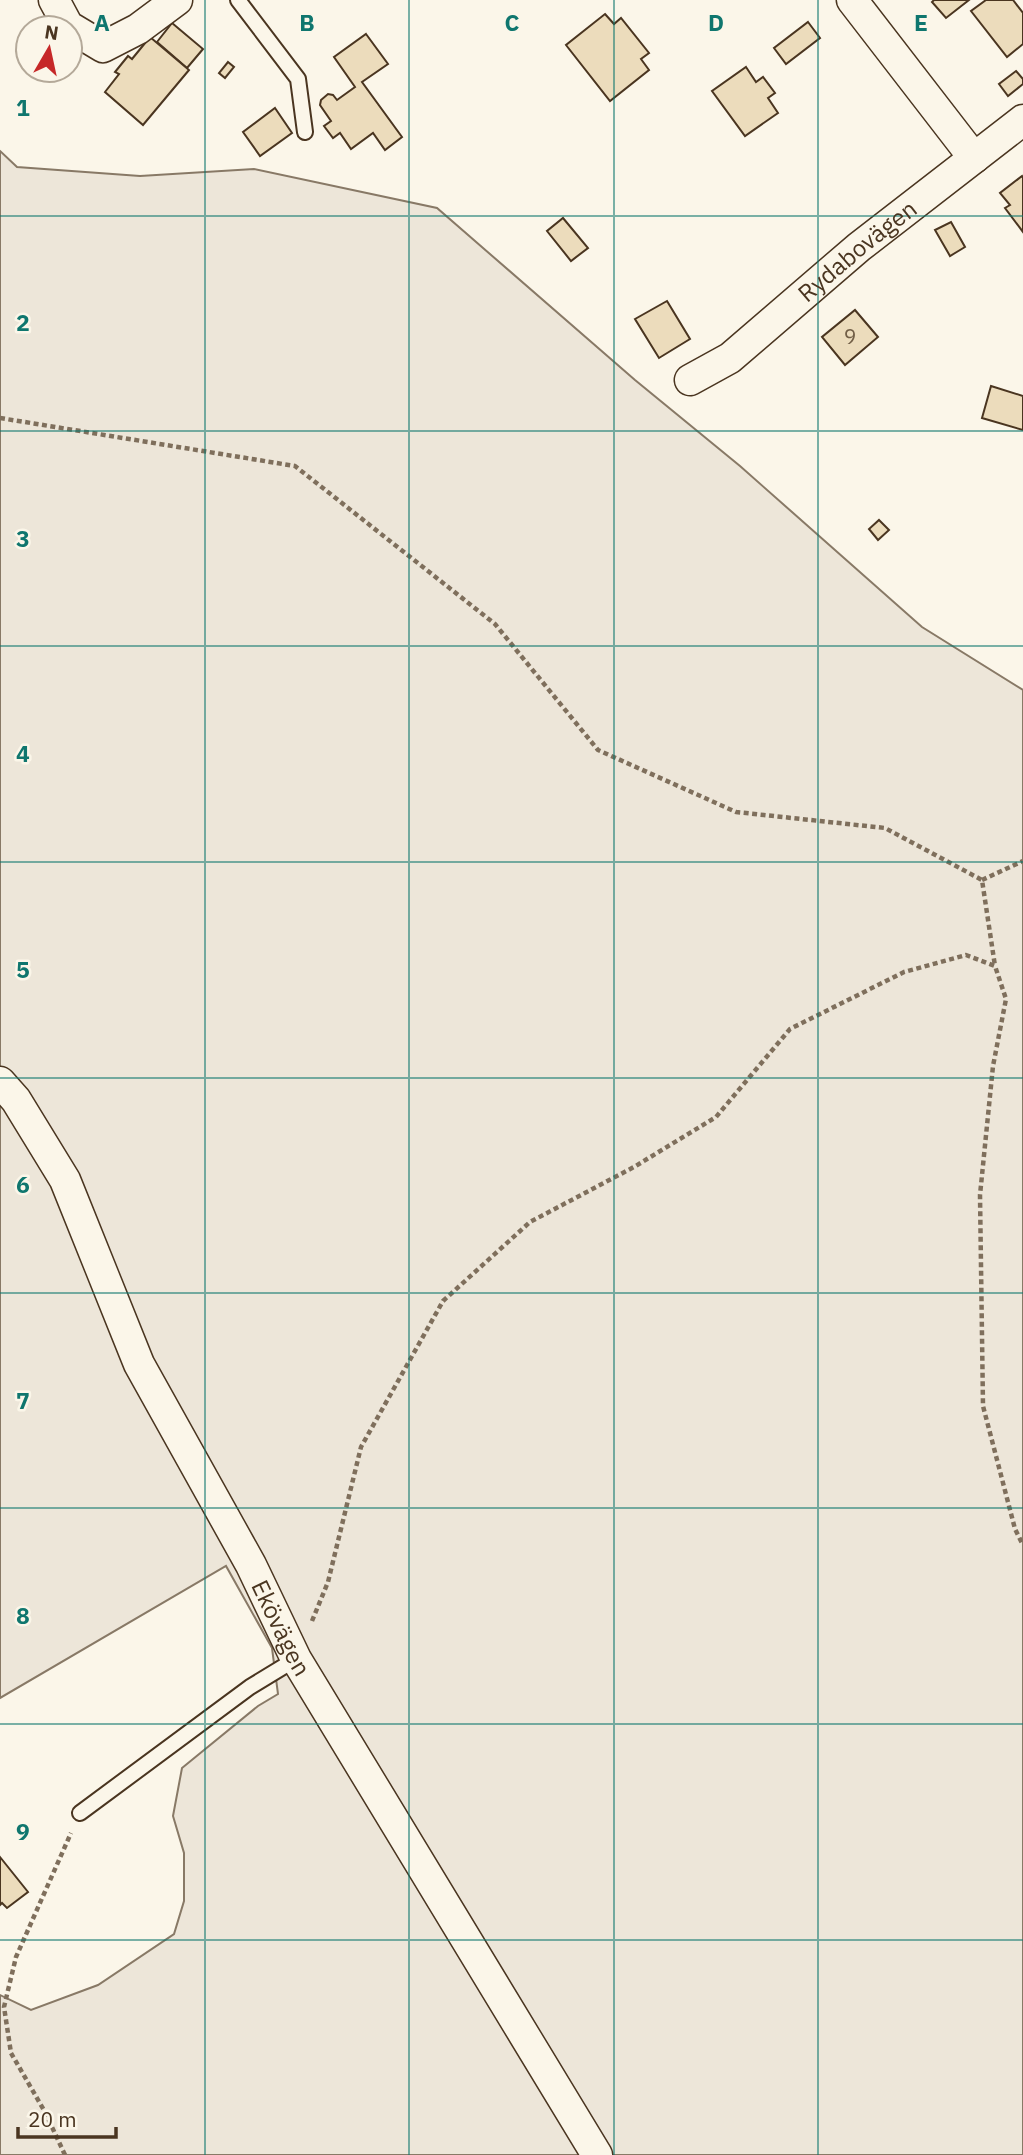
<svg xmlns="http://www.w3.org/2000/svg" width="1023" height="2155" font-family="'IBM Plex Sans',sans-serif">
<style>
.green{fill:#ede6d9;stroke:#887966;stroke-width:2}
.building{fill:#ecdcbc;stroke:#4a3520;stroke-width:2}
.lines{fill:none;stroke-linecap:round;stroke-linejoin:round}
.service-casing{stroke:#4a3520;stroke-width:18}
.minor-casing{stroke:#4a3520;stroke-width:33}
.path{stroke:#7f6f5c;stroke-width:4.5;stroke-dasharray:5 3.5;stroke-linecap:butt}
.service{stroke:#fbf6e9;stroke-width:14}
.minor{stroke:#fbf6e9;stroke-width:30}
.grid{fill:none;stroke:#0f766e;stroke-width:2;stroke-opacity:0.55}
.labels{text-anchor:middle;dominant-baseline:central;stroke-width:5;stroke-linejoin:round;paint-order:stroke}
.number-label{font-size:21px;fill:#725f47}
.street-label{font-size:24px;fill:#4a3520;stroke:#fbf6e9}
.grid-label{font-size:23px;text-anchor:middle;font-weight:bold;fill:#0f766e;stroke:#fbf6e9;stroke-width:5;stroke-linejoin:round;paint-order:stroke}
</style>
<rect width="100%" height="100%" fill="#fbf6e9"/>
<path class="green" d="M 0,151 L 17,167 L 140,176 L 254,169 L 437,208 L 635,380 L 740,466 L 922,627 L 1023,690 L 1023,2155 L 0,2155 L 0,1995 L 31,2010 L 98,1985 L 174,1934 L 184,1901 L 184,1853 L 173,1816 L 182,1768 L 258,1706 L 278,1694 L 272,1648 L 226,1566 L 0,1698 Z"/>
<g class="building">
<path d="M 934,0 L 969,0 L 946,18 L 932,2 Z"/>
<path d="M 986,0 L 1013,0 L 1023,13 L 1023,44 L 1007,57 L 971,11 Z"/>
<path d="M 605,14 L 614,24 L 621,18 L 649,53 L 641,59 L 649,70 L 610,101 L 566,45 Z"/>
<path d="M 808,22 L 820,38 L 786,64 L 774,48 Z"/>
<path d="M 172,23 L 203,49 L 187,68 L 157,42 Z"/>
<path d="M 366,34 L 388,64 L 362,82 L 402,137 L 385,150 L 373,133 L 351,149 L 340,133 L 333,138 L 324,126 L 331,121 L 320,105 L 321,100 L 328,94 L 333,95 L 337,100 L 355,87 L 334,57 Z"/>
<path d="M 150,37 L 189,70 L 143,125 L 105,92 L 119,74 L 115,72 L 128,56 L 132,59 Z"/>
<path d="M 228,62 L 234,67 L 225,78 L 219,73 Z"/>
<path d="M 746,67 L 756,82 L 763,77 L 775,93 L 768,98 L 778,113 L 745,136 L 712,91 Z"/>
<path d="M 1016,71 L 1023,79 L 1023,84 L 1008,96 L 999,84 Z"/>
<path d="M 275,108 L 292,133 L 260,156 L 243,132 Z"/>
<path d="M 1022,176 L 1023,178 L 1023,232 L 1005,208 L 1010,205 L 1000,193 Z"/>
<path d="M 563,218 L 588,248 L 571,261 L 547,231 Z"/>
<path d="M 951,222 L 965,247 L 950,256 L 935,230 Z"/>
<path d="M 667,301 L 690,339 L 659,358 L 635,319 Z"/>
<path d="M 855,310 L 878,337 L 845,365 L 822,337 Z"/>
<path d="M 991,386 L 1023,396 L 1023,430 L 982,418 Z"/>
<path d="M 879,520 L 889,530 L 878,540 L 869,529 Z"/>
<path d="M 0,1857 L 28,1892 L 7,1908 L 2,1903 L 0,1905 Z"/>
</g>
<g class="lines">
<defs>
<g id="service">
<path d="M 238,0 L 298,79 L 305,132"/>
<path d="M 80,1813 L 250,1687 L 296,1659"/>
</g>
<g id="minor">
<path d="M 54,0 L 68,26 L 103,47 L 138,29 L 177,0"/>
<path d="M 852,0 L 974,158"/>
<path id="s1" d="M 690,380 L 730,358 L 859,247 L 1023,120"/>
<path id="s2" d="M 0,1082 L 16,1100 L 65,1180 L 139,1364 L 251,1565 L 296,1659 L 597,2155"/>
</g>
</defs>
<use href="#service" class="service-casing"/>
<use href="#minor" class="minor-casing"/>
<g class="path">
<path d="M 0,418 L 295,466 L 495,624 L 598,750 L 736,812 L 885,828 L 982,880 L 995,966"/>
<path d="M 982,880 L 1023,861"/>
<path d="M 312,1621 L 328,1582 L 361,1447 L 443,1301 L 530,1222 L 634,1167 L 716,1117 L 790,1029 L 904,972 L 966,955 L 995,966 L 1006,999 L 993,1066 L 980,1195 L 983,1406 L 1015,1529 L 1023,1545"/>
<path d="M 65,2155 L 45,2112 L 11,2053 L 4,2007 L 16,1957 L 71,1833"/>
</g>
<use href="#service" class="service"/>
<use href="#minor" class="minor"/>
</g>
<path class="grid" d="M 205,0 L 205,2155M 409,0 L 409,2155M 614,0 L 614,2155M 818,0 L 818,2155M 0,216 L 1023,216M 0,431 L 1023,431M 0,646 L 1023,646M 0,862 L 1023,862M 0,1078 L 1023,1078M 0,1293 L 1023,1293M 0,1508 L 1023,1508M 0,1724 L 1023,1724M 0,1940 L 1023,1940"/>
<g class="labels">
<g class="number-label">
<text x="850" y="336">9</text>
</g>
<g class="street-label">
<text stroke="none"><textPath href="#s1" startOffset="212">Rydabovägen</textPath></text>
<text stroke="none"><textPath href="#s2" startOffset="616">Ekövägen</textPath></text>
</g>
</g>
<g class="grid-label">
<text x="102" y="31">A</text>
<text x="307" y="31">B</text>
<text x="512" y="31">C</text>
<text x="716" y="31">D</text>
<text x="921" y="31">E</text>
<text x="23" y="116">1</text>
<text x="23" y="331">2</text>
<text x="23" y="547">3</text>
<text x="23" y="762">4</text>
<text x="23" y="978">5</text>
<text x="23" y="1193">6</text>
<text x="23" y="1409">7</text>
<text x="23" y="1624">8</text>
<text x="23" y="1840">9</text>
</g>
<g transform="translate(49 49) rotate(9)"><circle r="33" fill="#fbf6e9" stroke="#b4a999" stroke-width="2"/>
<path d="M0-5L12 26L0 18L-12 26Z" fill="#c62828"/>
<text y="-10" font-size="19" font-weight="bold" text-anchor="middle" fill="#4a3520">N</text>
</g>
<path d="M18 2127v10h98v-10" fill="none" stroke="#4a3520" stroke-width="3.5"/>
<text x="28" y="2127" font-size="21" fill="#4a3520" stroke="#fbf6e9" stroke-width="5" paint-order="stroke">20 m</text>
</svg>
